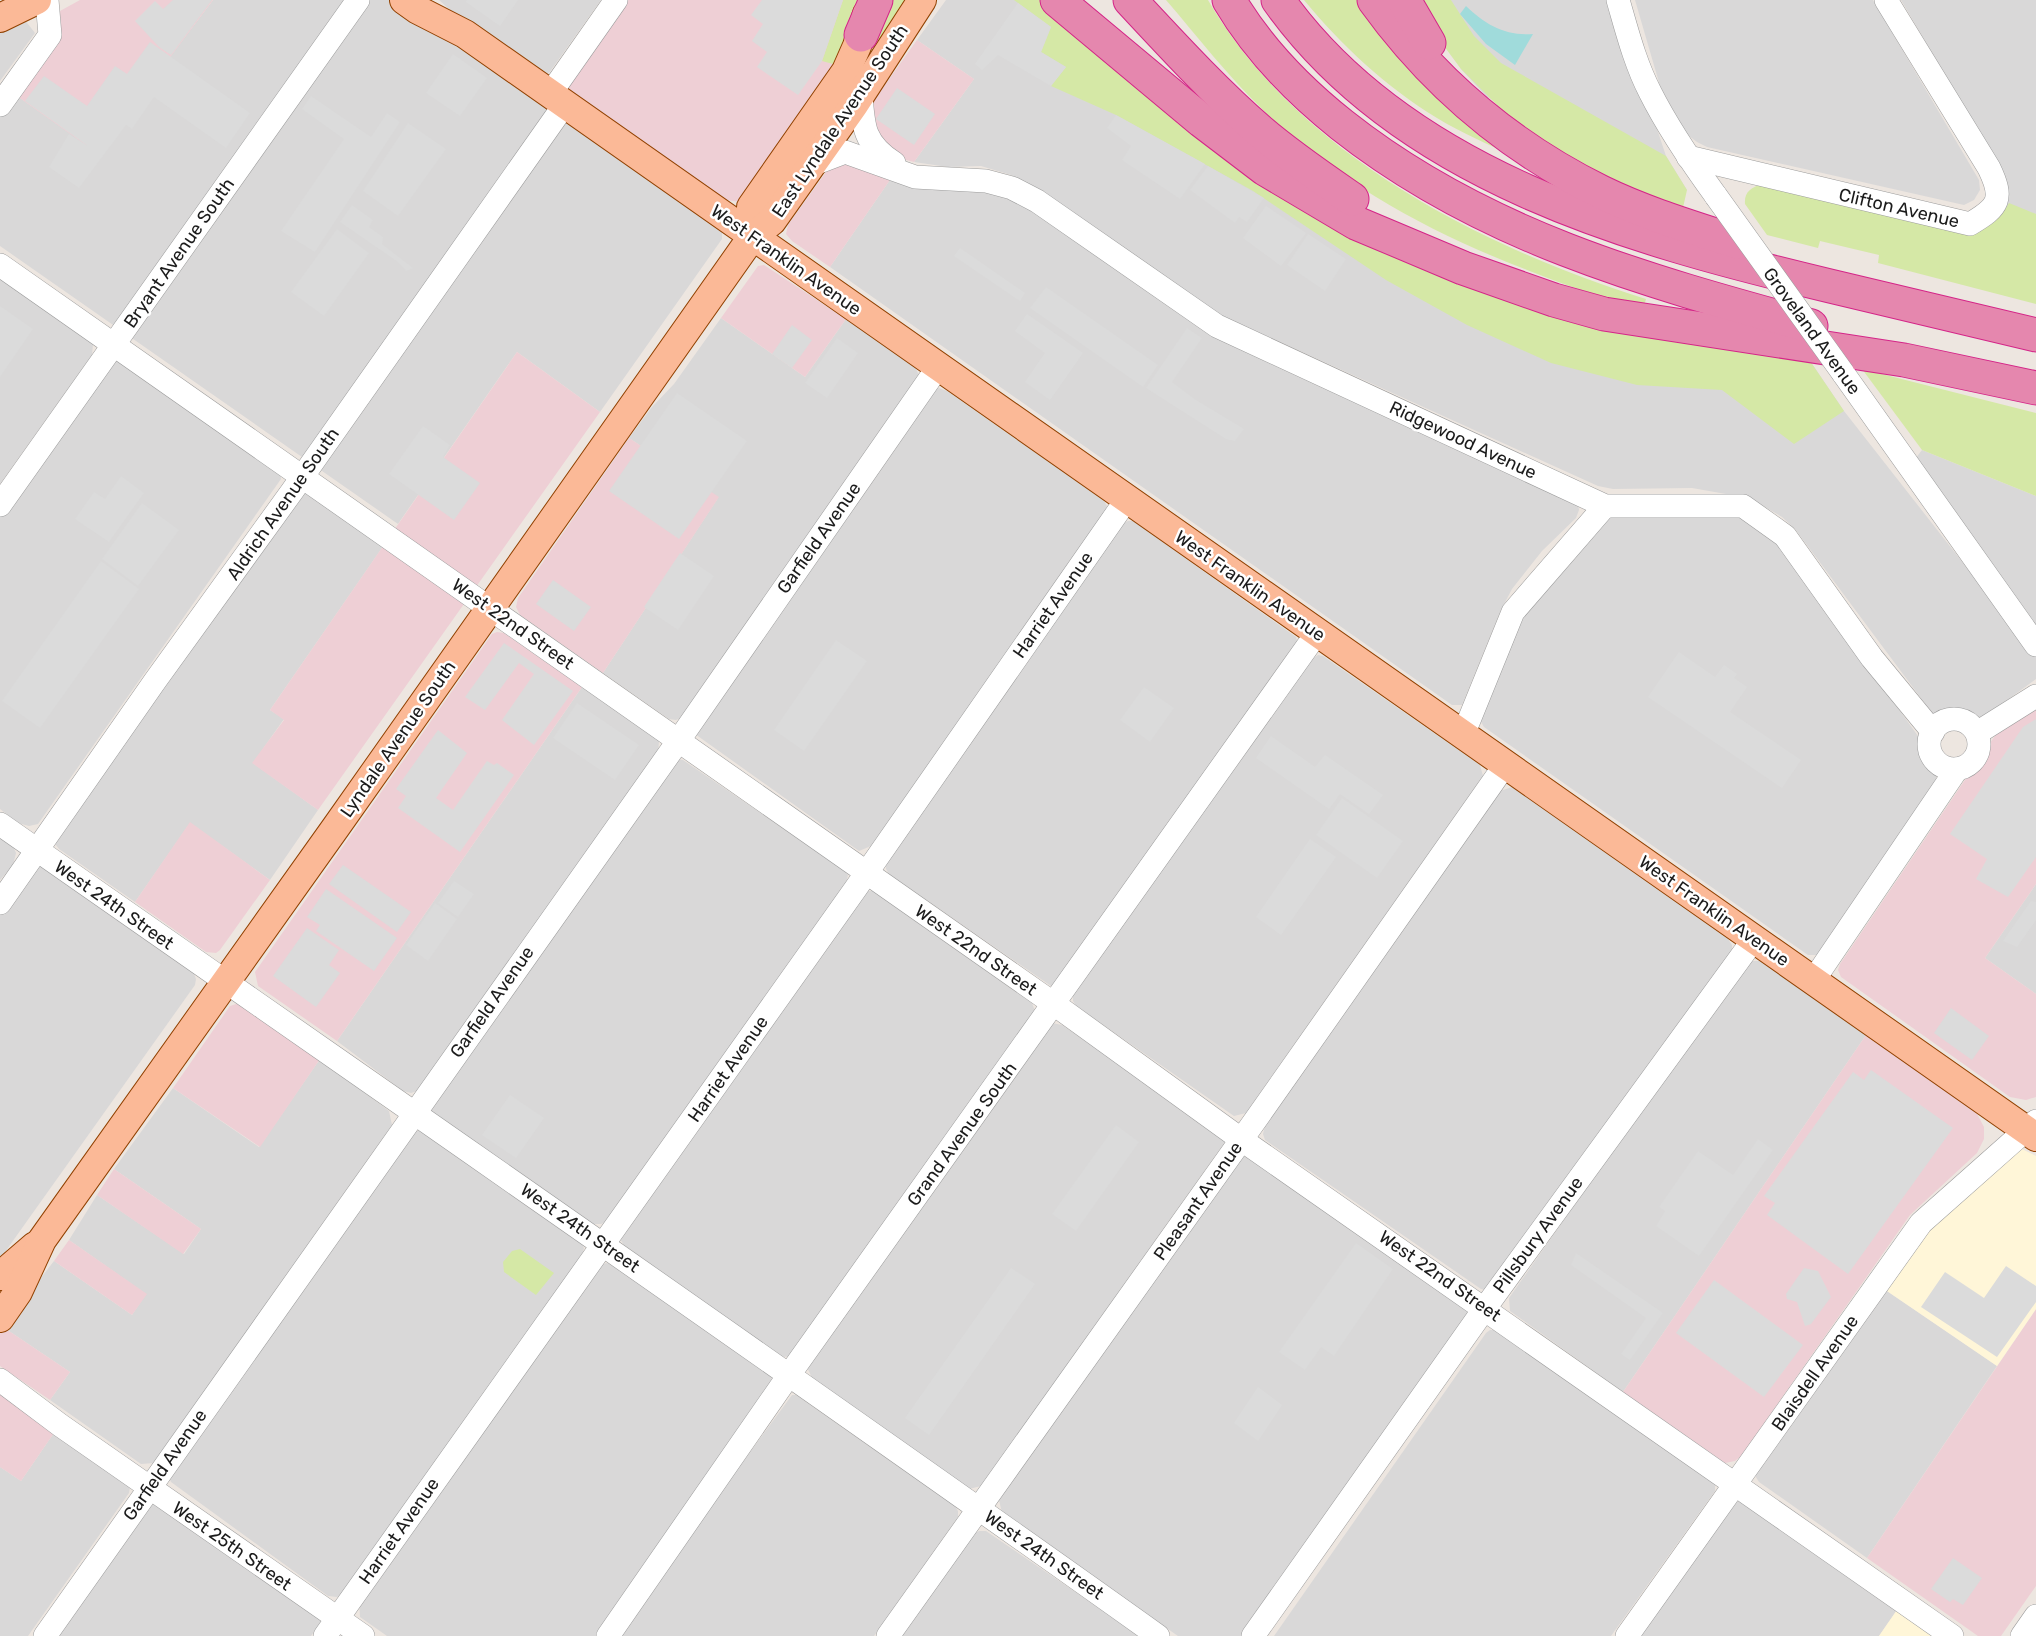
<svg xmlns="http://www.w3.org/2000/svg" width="2036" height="1636" font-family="Rubik,sans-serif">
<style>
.residential{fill:#d9d8d8}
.commercial{fill:#eecfd5}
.education{fill:#fff6d8}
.grass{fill:#d5e8a6}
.parking{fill:#dbdbdb}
.water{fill:#a0dbdb}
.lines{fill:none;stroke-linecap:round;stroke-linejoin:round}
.minor-casing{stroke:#9c9c9c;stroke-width:24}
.major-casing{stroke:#914101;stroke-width:30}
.highway-casing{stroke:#d42588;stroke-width:35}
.minor{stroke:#fff;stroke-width:23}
.major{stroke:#fbb997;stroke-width:28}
.highway{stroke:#e587ae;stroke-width:33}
.minor-bridge-casing{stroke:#9c9c9c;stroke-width:24;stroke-linecap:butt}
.minor-bridge{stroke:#fff;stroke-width:23}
.labels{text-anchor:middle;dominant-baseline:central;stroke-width:5;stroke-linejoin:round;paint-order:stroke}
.street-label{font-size:18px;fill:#1b1b1b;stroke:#fff}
</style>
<rect width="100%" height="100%" fill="#ede6e0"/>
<g class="residential">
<path d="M 213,0 L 393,0 L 722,229 L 722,239 L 600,412 L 517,352 L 398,524 L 0,246 L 0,84 L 90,147 L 156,75 Z"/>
<path d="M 439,0 L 601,0 L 549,73 L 546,75 L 536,70 L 532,64 L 491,35 L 461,20 Z"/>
<path d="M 946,0 L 1046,0 L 1402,254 L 1804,352 L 1844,411 L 2036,656 L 2036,679 L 1984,717 L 1965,723 L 1951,725 L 1941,722 L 1932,713 L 1795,529 L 1782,517 L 1765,507 L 1743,497 L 1692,488 L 1613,489 L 1598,486 L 1220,315 L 1041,190 L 1011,175 L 981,166 L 948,167 L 914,162 L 974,79 L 917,40 Z"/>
<path d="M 1415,0 L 1614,0 L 1666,156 L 1687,190 L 1487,97 L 1461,69 Z"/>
<path d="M 1635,0 L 1873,0 L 1979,180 L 1980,190 L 1974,200 L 1964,205 L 1707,147 L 1697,142 L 1685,133 L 1660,86 Z"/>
<path d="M 1901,0 L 2036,0 L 2036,243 L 1977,224 L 2000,169 Z"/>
<path d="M 24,19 L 35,33 L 0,81 L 0,32 Z"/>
<path d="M 892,177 L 965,186 L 1021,200 L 1194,324 L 1578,503 L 1579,510 L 1576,518 L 1542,551 L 1512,589 L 1501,610 L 1462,705 L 1452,705 L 830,267 Z"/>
<path d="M 0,271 L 93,344 L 92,355 L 0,484 Z"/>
<path d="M 721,318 L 805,377 L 846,319 L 915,367 L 919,375 L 683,717 L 676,720 L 669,719 L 603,673 L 718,498 L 629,438 L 652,407 L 674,384 Z"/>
<path d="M 114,359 L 126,360 L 280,471 L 281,479 L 38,824 L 29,826 L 18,823 L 0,809 L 0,515 Z"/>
<path d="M 939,388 L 947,391 L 1104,501 L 1107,506 L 1105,513 L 871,846 L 859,851 L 695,734 L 934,390 Z"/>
<path d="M 1922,450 L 2036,496 L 2036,631 L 1912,463 Z"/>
<path d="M 305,491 L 384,545 L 270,710 L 284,719 L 253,763 L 318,810 L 270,880 L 190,823 L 135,902 L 59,849 L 53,841 Z"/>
<path d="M 1645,506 L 1741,518 L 1779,543 L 1936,761 L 1936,781 L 1822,953 L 1816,955 L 1808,955 L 1484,727 L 1481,722 L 1480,716 L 1521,610 L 1590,521 Z"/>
<path d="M 1128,521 L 1133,521 L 1296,637 L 1297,641 L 1057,983 L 1051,986 L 889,874 L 886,869 L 886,862 L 1121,524 Z"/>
<path d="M 1318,655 L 1323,656 L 1480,765 L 1483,776 L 1246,1113 L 1234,1116 L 1076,1006 L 1073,1001 L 1073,992 L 1313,658 Z"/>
<path d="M 582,687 L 654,735 L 659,740 L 658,755 L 417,1091 L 411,1093 L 403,1091 L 337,1041 Z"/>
<path d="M 678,759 L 683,760 L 844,870 L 848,875 L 846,884 L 608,1221 L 601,1224 L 593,1224 L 433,1113 L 429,1107 Z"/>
<path d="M 1512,787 L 1728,939 L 1732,945 L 1732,950 L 1486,1290 L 1481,1289 L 1265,1140 L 1263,1134 L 1265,1126 L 1500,791 Z"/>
<path d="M 0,836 L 12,844 L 16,853 L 13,865 L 0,880 Z"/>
<path d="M 40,865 L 193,971 L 196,979 L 195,985 L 0,1259 L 0,913 L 27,872 Z"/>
<path d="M 2036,884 L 2036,994 L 1985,958 Z"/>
<path d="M 866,891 L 873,891 L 1032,1003 L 1035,1011 L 794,1356 L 781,1357 L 624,1245 L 620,1239 Z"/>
<path d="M 1752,961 L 1761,961 L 1866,1035 L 1623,1392 L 1510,1311 L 1509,1298 L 1744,964 Z"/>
<path d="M 1052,1023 L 1062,1025 L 1222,1135 L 1225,1142 L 981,1486 L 969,1489 L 812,1378 L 807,1367 Z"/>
<path d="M 320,1059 L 389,1111 L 392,1125 L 154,1463 L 141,1464 L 50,1400 L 70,1372 L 3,1327 L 54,1261 L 132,1315 L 146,1294 L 69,1240 L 97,1195 L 184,1254 L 201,1229 L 114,1169 L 173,1088 L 259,1147 Z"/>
<path d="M 415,1131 L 423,1131 L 581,1242 L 584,1248 L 582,1255 L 345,1592 L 337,1597 L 328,1596 L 171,1482 L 169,1478 Z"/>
<path d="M 1249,1156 L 1465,1308 L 1470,1314 L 1243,1636 L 1178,1636 L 1002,1513 L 999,1500 L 1237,1161 L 1241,1157 Z"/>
<path d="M 606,1263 L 611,1264 L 771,1376 L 773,1385 L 596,1636 L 387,1636 L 360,1617 L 359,1601 L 600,1266 Z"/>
<path d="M 1884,1289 L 1997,1366 L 1867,1558 L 1759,1482 L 1754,1474 Z"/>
<path d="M 1490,1330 L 1496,1330 L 1715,1483 L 1715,1491 L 1611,1636 L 1274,1636 L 1486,1333 Z"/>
<path d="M 792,1395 L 796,1395 L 955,1506 L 958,1511 L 958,1517 L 874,1636 L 615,1636 Z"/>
<path d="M 56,1430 L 130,1487 L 129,1493 L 28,1636 L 0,1636 L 0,1467 L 21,1481 Z"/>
<path d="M 1739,1501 L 1899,1607 L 1879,1636 L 1641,1636 L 1732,1505 Z"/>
<path d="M 156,1503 L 322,1620 L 311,1636 L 56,1636 L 150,1506 Z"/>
<path d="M 979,1531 L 986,1531 L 1140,1636 L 900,1636 L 972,1535 Z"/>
</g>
<g class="commercial">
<path d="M 80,0 L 213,0 L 156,76 L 90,148 L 17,96 L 61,33 L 60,11 Z"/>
<path d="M 625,0 L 861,0 L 841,60 L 833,64 L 746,198 L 740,202 L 727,200 L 569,92 L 568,88 Z"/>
<path d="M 917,40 L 974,79 L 914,162 L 888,155 L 867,110 Z"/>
<path d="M 836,158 L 892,177 L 830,267 L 792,241 L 786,234 L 788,225 Z"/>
<path d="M 764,265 L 846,319 L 805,377 L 721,318 L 758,266 Z"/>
<path d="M 517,352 L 600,412 L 318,810 L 252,763 L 284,720 L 270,710 Z"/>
<path d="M 629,438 L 719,497 L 603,673 L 520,615 L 516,607 L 518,598 Z"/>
<path d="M 497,632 L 504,633 L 582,687 L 337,1041 L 258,986 L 255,972 L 492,634 Z"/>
<path d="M 2036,699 L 2036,884 L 1985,958 L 2036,994 L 2036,1097 L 2026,1100 L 2010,1097 L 1841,977 L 1838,970 L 1840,964 L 2005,721 Z"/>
<path d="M 190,822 L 270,880 L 220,950 L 216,953 L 206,952 L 135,902 Z"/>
<path d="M 236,1004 L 241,1005 L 320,1059 L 260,1147 L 173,1088 L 230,1006 Z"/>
<path d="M 1866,1035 L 1976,1112 L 1984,1127 L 1984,1139 L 1977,1153 L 1910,1215 L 1741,1456 L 1735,1461 L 1725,1463 L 1623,1392 Z"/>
<path d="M 114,1169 L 201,1229 L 183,1254 L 97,1195 Z"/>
<path d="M 69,1240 L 147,1294 L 132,1315 L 54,1261 Z"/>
<path d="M 2036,1309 L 2036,1586 L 2001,1636 L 1978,1636 L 1867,1558 Z"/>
<path d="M 3,1327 L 70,1372 L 50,1400 L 0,1366 L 0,1332 Z"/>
<path d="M 0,1392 L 56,1430 L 21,1481 L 0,1467 Z"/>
</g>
<g class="education">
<path d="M 2022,1149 L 2036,1156 L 2036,1309 L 1997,1366 L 1884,1289 L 1927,1231 L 2017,1150 Z"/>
<path d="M 1899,1607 L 1940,1636 L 1879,1636 Z"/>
</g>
<g class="grass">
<path d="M 843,0 L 861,0 L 841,60 L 833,64 L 822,61 Z"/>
<path d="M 885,0 L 910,0 L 849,93 Z"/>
<path d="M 1014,0 L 1046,0 L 1402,254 L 1804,352 L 1844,411 L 1794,444 L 1722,390 L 1637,385 L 1551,363 L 1467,325 L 1386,280 L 1253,191 L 1116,115 L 1051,86 L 1066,67 L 1041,52 L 1051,27 Z"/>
<path d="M 1166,0 L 1208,0 C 1296,153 1483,248 1646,299 L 1644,306 C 1604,299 1565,285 1527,270 C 1431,233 1335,182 1261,108 C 1227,75 1197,36 1166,0 Z"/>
<path d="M 1304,0 L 1366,0 L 1514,157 C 1489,144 1461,133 1437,118 C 1385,86 1342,46 1304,0 Z"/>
<path d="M 1415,0 L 1451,0 L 1474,36 L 1501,63 L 1666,156 L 1687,190 L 1682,212 L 1623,190 L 1518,126 L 1461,69 L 1438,38 Z"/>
<path d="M 1761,184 L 1964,233 C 1987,231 1997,223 2009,203 L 2036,214 L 2036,304 L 1878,263 L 1879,255 L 1820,241 L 1818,248 L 1767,235 L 1745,204 C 1744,192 1751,188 1761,184 Z"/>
<path d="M 1862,369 L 2036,413 L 2036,496 L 1922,450 Z"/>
<path d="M 520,1249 L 554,1273 L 536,1295 L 504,1272 L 503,1262 L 512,1251 Z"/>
</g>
<g class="parking">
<path d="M 173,0 L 212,0 L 171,55 L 159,47 L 135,21 L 155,1 L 163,9 Z"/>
<path d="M 467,0 L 518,0 L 500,26 L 466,2 Z"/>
<path d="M 762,0 L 843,0 L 822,61 L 798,95 L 757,67 L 767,52 L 752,41 L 763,24 L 751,15 Z"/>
<path d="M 1018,3 L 1051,27 L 1041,52 L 1066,67 L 1051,86 L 998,55 L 982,70 L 975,64 Z"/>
<path d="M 150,42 L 250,113 L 226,148 L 154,97 L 132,129 L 126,125 L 79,188 L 49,167 L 69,134 L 88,146 L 25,101 L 44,76 L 87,106 L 115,66 L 127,74 Z"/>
<path d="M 453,54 L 487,78 L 460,116 L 426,93 Z"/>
<path d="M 897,88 L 935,114 L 914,145 L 876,119 Z"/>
<path d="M 311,96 L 371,137 L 387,113 L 400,122 L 315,252 L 281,231 L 344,139 L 302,109 Z"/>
<path d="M 1116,115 L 1205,164 L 1180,199 L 1122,160 L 1131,146 L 1107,128 Z"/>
<path d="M 408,123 L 446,149 L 398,216 L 363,191 Z"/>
<path d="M 1208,166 L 1264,198 L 1247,222 L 1239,217 L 1235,223 L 1190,190 Z"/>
<path d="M 352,205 L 373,220 L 369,227 L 383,237 L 382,244 L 413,268 L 406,271 L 398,262 L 340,222 Z"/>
<path d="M 1266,206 L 1306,233 L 1281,266 L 1243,238 Z"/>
<path d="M 337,229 L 369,253 L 324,316 L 291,292 Z"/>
<path d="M 1308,234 L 1346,259 L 1325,291 L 1287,265 Z"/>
<path d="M 960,248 L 1025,293 L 1020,301 L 954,256 Z"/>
<path d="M 1046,287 L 1158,365 L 1143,387 L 1030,308 Z"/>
<path d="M 0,306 L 33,329 L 0,377 Z"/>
<path d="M 1027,314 L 1083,353 L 1050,400 L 1025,382 L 1045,353 L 1015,331 Z"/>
<path d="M 792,325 L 812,340 L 792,368 L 772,354 Z"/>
<path d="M 1187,328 L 1202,338 L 1172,382 L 1196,400 L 1244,429 L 1235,441 L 1226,439 L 1146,388 Z"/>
<path d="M 837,338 L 858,353 L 827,398 L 805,383 Z"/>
<path d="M 677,393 L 747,441 L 679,539 L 609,491 Z"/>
<path d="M 423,426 L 450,445 L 443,457 L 480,483 L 454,520 L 389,474 Z"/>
<path d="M 121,476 L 144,493 L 109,542 L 75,519 L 94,492 L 105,499 Z"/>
<path d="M 142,503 L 179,530 L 138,586 L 102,559 Z"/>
<path d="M 680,553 L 714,576 L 678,630 L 644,607 Z"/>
<path d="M 101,561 L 139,589 L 40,728 L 2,701 Z"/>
<path d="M 553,580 L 591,607 L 574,631 L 536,604 Z"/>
<path d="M 836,640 L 867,661 L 804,751 L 774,730 Z"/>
<path d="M 504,643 L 573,691 L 534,745 L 502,720 L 534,674 L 519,663 L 485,710 L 465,697 Z"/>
<path d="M 1679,652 L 1715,677 L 1724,665 L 1737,674 L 1734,678 L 1747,687 L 1730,712 L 1801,760 L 1782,788 L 1648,697 Z"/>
<path d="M 1144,687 L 1174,708 L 1150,742 L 1120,720 Z"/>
<path d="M 577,703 L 639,745 L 615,780 L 553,738 Z"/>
<path d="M 2036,719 L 2036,857 L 2008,897 L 1976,879 L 1987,859 L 1950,834 L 2023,727 Z"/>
<path d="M 438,730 L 467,753 L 436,798 L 453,810 L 487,761 L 494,765 L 497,763 L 514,775 L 460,852 L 398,808 L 406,796 L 396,789 Z"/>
<path d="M 1271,736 L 1315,767 L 1325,755 L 1383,795 L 1369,814 L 1340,794 L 1329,809 L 1256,758 Z"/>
<path d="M 1342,798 L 1403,841 L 1377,878 L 1316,835 Z"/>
<path d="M 1310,839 L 1336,857 L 1281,935 L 1256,917 Z"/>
<path d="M 343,865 L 411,912 L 397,932 L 329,884 Z"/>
<path d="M 454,881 L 474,894 L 458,917 L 438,903 Z"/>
<path d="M 326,889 L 397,938 L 374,971 L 316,931 L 320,925 L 307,917 Z"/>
<path d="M 2031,901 L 2036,902 L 2036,920 L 2017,947 L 2003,941 Z"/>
<path d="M 435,903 L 457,919 L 428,961 L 406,945 Z"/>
<path d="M 307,928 L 339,950 L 329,965 L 340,973 L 316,1007 L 273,976 Z"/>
<path d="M 1951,1008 L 1989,1036 L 1972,1060 L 1934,1033 Z"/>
<path d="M 1871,1070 L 1953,1128 L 1848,1274 L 1767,1215 L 1775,1203 L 1764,1196 L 1853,1072 L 1864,1080 Z"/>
<path d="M 510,1095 L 544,1118 L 516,1158 L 482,1135 Z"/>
<path d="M 1116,1125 L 1139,1142 L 1076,1231 L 1052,1214 Z"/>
<path d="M 1758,1139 L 1773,1150 L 1699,1256 L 1656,1226 L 1665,1211 L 1659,1207 L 1698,1151 L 1733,1175 Z"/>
<path d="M 1356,1243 L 1393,1269 L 1334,1356 L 1321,1347 L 1305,1370 L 1279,1352 Z"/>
<path d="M 1576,1253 L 1663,1313 L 1630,1360 L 1621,1354 L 1646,1318 L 1571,1265 Z"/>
<path d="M 2006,1266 L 2036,1286 L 2036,1302 L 1997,1357 L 1921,1307 L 1945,1272 L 1984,1298 Z"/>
<path d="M 1011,1268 L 1035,1284 L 929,1435 L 905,1418 Z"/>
<path d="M 1804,1268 L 1818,1271 L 1831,1297 L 1811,1324 L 1805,1326 L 1797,1302 L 1787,1299 L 1786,1294 Z"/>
<path d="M 1714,1280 L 1803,1345 L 1764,1397 L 1676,1333 Z"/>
<path d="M 1258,1387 L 1282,1405 L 1258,1441 L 1234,1423 Z"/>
<path d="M 1953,1558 L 1982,1578 L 1963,1605 L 1953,1599 L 1950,1602 L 1931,1589 Z"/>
</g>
<path class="water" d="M 1466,6 C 1486,25 1505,36 1533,34 L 1515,65 L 1486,44 L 1460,14 Z"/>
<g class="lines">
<defs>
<g id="minor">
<path d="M 1618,0 C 1627,31 1635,63 1650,92 C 1668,128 1692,163 1716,196"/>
<path d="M 550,94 L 616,0"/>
<path d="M 861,94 C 863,127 864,144 894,163"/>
<path d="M 0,105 L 50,35 L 47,0"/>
<path d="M 1688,157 L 1970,224 C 1999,207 2004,199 1989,168 L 1886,0"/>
<path d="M 811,165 L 845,152 L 915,177 L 986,181 L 1012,188 L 1037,201 L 1217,326 L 1605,506 L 1743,506 L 1785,536 L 1872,658 L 1933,732"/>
<path d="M 0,265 L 1054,1004 L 1242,1140 L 1952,1636"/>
<path d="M 1843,373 L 2036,645"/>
<path d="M 0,505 L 358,0"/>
<circle cx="1954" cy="744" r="25"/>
<path d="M 1977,733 L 2036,696"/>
<path d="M 1463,735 L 1513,612 L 1605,506"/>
<path d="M 0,824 C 386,1094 774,1362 1158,1636"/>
<path d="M 0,903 L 155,681 L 293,490 L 565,104"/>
<path d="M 1813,981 L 1957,769"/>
<path d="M 0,1380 L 60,1425 L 363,1636"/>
<path d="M 45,1636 L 679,740 L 938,367"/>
<path d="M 325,1636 L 856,888 L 1127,499"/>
<path d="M 608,1636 L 789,1375 L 1317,633"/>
<path d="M 888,1636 L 1259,1115 L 1505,765"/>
<path d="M 1253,1636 L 1485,1308 L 1754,939"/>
<path d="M 1627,1636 L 1921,1223 L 2036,1121"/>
<path d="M 2022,1636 L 2036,1616"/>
</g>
<g id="major">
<path d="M 404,0 L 418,10 L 465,34 L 2036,1137"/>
<path d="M 0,18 L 37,0"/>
<path d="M 752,237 L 751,207 L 846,71 L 857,46 L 867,14"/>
<path d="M 0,1276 L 35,1246"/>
<path d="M 0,1318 L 18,1292 L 42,1240 L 336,827 L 752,237 L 772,221 L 854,105 L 922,0"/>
</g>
<g id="highway">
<path d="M 1057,0 L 1202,121 L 1265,169 L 1356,223 L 1463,268 L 1554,300 L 1604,314 L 1904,360 L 2036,388"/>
<path d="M 1130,0 C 1172,45 1214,91 1260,131 C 1289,156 1320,177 1352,199"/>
<path d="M 1229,0 C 1258,49 1298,90 1342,125 C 1481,235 1643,280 1811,326"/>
<path d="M 1278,0 C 1402,175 1632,239 1830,286 C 1899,302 1967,319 2036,335"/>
<path d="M 1374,0 C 1433,82 1510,147 1601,192 C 1644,213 1691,227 1737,242"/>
<path d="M 1404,0 L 1429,43"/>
<path d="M 861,35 L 876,0"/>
</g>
</defs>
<use href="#minor" class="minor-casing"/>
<use href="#major" class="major-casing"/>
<use href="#highway" class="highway-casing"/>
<use href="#minor" class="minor"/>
<use href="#major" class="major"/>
<use href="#highway" class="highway"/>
<defs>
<path id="minor-bridge" d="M 1716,196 L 1843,373"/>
</defs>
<use href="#minor-bridge" class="minor-bridge-casing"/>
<use href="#minor-bridge" class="minor-bridge"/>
</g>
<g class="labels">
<g class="street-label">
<text transform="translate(840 121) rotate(-56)">East Lyndale Avenue South</text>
<text transform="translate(1899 208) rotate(13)">Clifton Avenue</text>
<text transform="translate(179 253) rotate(-55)">Bryant Avenue South</text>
<text transform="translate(786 260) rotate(35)">West Franklin Avenue</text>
<text transform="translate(1812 331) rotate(54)">Groveland Avenue</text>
<text transform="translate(1463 440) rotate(25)">Ridgewood Avenue</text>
<text transform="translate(283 504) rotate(-55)">Aldrich Avenue South</text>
<text transform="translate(819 538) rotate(-55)">Garfield Avenue</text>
<text transform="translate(1250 586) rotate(35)">West Franklin Avenue</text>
<text transform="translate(1053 605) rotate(-55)">Harriet Avenue</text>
<text transform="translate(513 624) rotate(35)">West 22nd Street</text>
<text transform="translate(398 739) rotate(-55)">Lyndale Avenue South</text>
<text transform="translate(114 905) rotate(35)">West 24th Street</text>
<text transform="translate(1714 911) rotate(35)">West Franklin Avenue</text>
<text transform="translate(976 950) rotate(35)">West 22nd Street</text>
<text transform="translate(492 1002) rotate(-55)">Garfield Avenue</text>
<text transform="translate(728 1069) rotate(-55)">Harriet Avenue</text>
<text transform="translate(962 1134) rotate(-54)">Grand Avenue South</text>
<text transform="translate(1198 1201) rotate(-55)">Pleasant Avenue</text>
<text transform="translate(580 1228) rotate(35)">West 24th Street</text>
<text transform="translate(1538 1235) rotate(-54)">Pillsbury Avenue</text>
<text transform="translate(1440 1276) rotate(35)">West 22nd Street</text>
<text transform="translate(1815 1373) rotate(-55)">Blaisdell Avenue</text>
<text transform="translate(165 1465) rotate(-55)">Garfield Avenue</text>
<text transform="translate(399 1531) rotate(-55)">Harriet Avenue</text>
<text transform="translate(232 1546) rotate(35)">West 25th Street</text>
<text transform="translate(1044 1555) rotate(35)">West 24th Street</text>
</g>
</g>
</svg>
